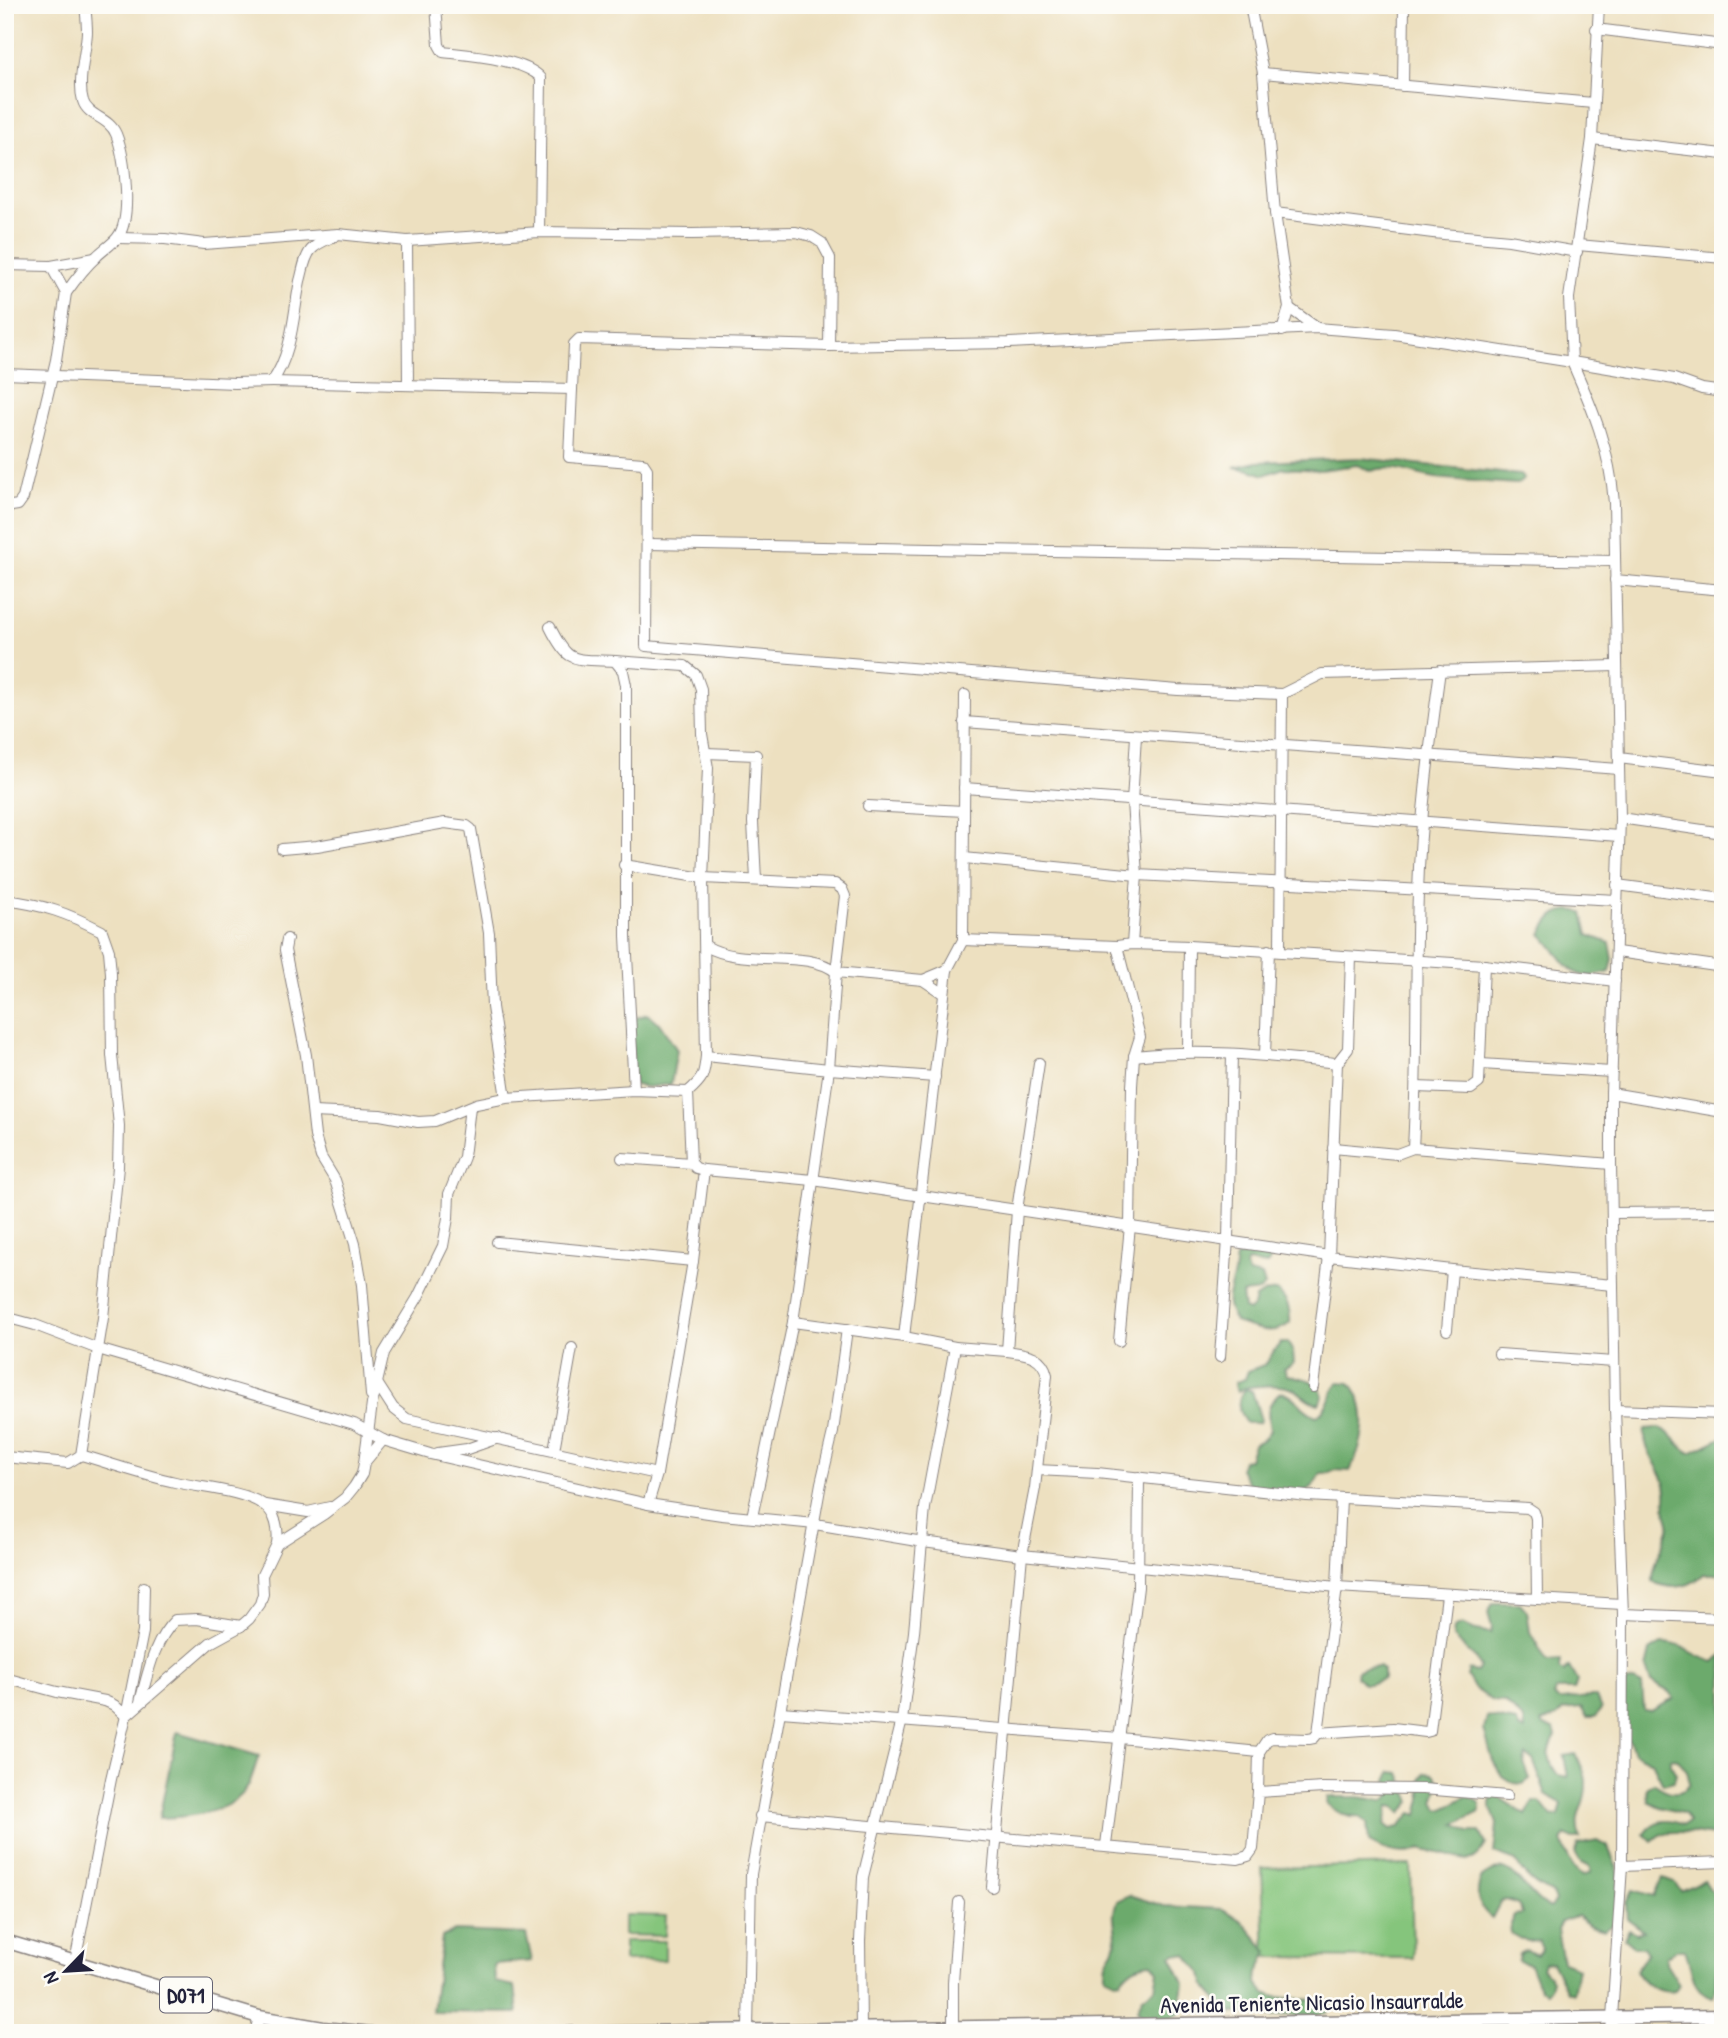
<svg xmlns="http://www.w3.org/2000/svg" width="1728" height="2038" font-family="'Patrick Hand',sans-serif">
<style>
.green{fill:#85c57c;stroke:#54745c;stroke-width:2}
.forest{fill:#6caa6c;stroke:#476654;stroke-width:2}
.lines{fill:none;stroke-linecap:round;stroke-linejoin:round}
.minor-casing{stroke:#88817e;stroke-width:12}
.major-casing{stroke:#88817e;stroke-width:15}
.minor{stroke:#fff;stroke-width:10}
.major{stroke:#fff;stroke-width:12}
.labels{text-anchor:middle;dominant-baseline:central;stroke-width:5;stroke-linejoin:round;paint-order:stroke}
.shield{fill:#fdfcf7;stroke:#646373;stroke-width:2}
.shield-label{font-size:21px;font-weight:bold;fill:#22223b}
.street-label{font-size:23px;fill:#22223b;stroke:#fdfcf7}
</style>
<rect width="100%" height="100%" fill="#fdfcf7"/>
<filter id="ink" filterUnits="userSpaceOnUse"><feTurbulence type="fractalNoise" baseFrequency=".0143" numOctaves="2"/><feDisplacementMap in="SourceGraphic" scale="14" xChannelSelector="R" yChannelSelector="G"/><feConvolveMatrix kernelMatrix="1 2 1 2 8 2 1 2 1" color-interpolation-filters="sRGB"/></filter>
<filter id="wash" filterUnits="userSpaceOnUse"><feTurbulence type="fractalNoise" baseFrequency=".00686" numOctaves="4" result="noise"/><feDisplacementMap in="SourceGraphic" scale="28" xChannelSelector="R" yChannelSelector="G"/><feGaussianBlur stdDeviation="1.57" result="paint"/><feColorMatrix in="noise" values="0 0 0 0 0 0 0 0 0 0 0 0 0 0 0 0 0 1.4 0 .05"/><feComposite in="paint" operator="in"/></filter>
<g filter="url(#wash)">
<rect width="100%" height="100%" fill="#ede0c0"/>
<g class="green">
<path d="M 1411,1865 L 1413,1958 L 1265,1957 L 1262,1868 Z"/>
<path d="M 624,1915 L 666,1916 L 665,1936 L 624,1935 Z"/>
<path d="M 624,1941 L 665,1941 L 665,1960 L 624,1961 Z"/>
</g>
<g class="forest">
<path d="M 1360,458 L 1520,475 L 1524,479 L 1518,484 C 1491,482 1463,481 1436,478 C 1413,475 1394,463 1371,471 L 1357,465 L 1321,470 L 1284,468 L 1264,475 L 1251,470 L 1234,467 L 1257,462 Z"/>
<path d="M 1571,910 L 1583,912 L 1588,935 L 1610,943 L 1613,959 L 1610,972 C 1567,986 1567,959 1541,934 C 1549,920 1553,911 1571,910 Z"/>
<path d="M 647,1014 L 659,1023 L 677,1050 L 671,1084 L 647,1087 L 634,1085 L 630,1020 Z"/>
<path d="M 1265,1254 L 1271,1259 L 1267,1265 L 1247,1262 L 1245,1266 L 1248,1273 L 1262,1276 L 1265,1286 C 1257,1296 1252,1289 1242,1294 L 1244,1309 L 1248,1311 L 1253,1307 L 1255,1298 L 1264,1293 L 1277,1291 C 1287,1300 1291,1309 1290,1323 C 1274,1337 1253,1328 1235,1322 C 1222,1299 1229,1296 1234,1274 C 1235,1268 1235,1263 1236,1257 Z"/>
<path d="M 1281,1343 L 1288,1343 L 1293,1352 L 1294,1363 L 1284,1369 L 1287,1375 C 1301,1378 1318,1378 1323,1396 L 1319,1404 C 1308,1402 1304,1395 1295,1390 C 1283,1384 1248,1384 1238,1391 L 1235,1385 L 1236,1382 L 1245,1379 L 1248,1371 L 1266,1364 L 1275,1349 Z"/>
<path d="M 1339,1382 L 1350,1383 C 1371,1408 1364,1444 1350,1471 L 1335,1470 L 1327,1473 L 1321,1473 L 1312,1487 L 1296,1496 L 1254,1493 L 1240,1469 L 1243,1460 L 1249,1459 L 1254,1444 L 1264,1439 L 1270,1430 C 1267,1412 1266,1405 1280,1392 C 1296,1394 1302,1412 1317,1416 C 1328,1408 1331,1393 1339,1382 Z"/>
<path d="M 1246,1389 L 1252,1391 L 1261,1420 L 1258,1423 L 1246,1423 C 1238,1412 1235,1398 1246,1389 Z"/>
<path d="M 1659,1428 C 1677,1435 1675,1445 1691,1453 L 1723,1437 L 1723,1574 L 1704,1574 C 1689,1588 1671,1590 1653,1582 C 1652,1564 1664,1547 1669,1529 C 1671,1522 1666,1516 1665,1508 C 1665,1502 1667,1497 1666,1491 C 1664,1467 1642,1455 1645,1429 Z"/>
<path d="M 1493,1603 L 1520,1603 L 1527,1611 L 1530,1632 L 1547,1662 L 1561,1661 L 1560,1669 L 1564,1672 L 1569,1667 L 1577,1681 L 1574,1690 L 1556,1690 L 1553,1695 L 1558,1700 C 1571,1700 1582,1696 1596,1697 L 1601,1709 L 1595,1717 L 1587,1717 L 1581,1708 L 1563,1710 L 1557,1717 L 1542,1722 L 1544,1726 L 1554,1729 L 1556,1736 C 1547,1751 1547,1761 1558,1775 L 1568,1777 L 1564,1756 L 1575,1754 C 1580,1763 1587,1775 1586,1785 C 1586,1808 1572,1812 1580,1839 L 1573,1839 L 1566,1835 L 1562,1841 C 1567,1854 1571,1870 1583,1876 L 1591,1873 L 1589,1867 L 1581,1863 L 1575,1853 L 1578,1845 L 1597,1841 L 1608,1847 L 1619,1873 L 1616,1923 L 1605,1930 L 1590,1926 L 1577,1916 L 1561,1922 L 1557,1930 L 1563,1962 L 1578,1968 L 1573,1993 L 1567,1991 L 1552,1962 L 1544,1963 L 1542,1968 L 1552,1979 L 1550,1987 L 1546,1992 L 1540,1989 L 1530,1964 L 1518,1961 L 1519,1954 L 1526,1950 L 1537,1955 L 1542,1950 L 1540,1941 L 1527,1942 L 1511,1933 L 1510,1924 L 1514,1915 L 1523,1914 L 1518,1904 L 1507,1900 L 1501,1901 L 1492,1918 C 1478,1908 1474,1893 1482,1877 C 1487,1875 1492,1871 1497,1869 C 1514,1863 1532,1904 1550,1908 L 1555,1901 L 1552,1893 C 1536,1887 1524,1877 1516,1861 L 1494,1853 L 1497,1824 L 1491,1808 L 1491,1792 L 1526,1815 L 1533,1802 L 1540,1802 L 1552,1817 L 1559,1816 L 1562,1804 L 1546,1794 L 1533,1760 L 1526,1755 L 1524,1763 L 1530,1779 L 1523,1784 L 1513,1783 L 1502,1776 L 1493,1761 L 1484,1730 L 1487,1717 L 1516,1722 L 1520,1729 L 1525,1730 L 1524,1720 L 1505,1702 L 1493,1701 L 1474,1688 L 1467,1676 L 1469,1670 L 1477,1672 L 1480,1667 L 1476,1659 L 1453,1638 L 1454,1628 L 1462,1624 L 1472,1629 L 1491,1633 L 1492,1627 L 1488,1613 Z"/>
<path d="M 1663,1643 C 1685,1643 1693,1657 1715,1662 L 1723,1654 L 1723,1786 L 1714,1793 L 1717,1801 L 1723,1807 L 1723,1838 C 1710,1835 1679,1830 1666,1833 C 1660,1834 1657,1838 1652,1842 L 1644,1834 C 1654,1819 1667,1818 1683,1825 L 1689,1822 L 1685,1814 L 1660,1807 L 1648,1801 L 1647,1788 L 1654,1783 C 1665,1792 1681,1798 1690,1784 L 1687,1771 L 1678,1759 L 1671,1758 L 1671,1765 L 1676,1774 L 1674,1781 L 1663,1784 L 1652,1762 L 1634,1753 L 1630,1742 L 1622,1736 L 1625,1683 L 1634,1681 L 1642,1685 L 1644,1710 L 1651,1711 L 1674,1699 L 1671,1693 L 1651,1682 L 1646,1668 L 1650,1651 Z"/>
<path d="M 1379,1667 L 1383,1671 L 1383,1679 L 1370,1684 L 1363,1684 L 1356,1676 L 1357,1671 L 1364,1668 Z"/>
<path d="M 177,1732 L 259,1756 C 255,1766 252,1779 247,1788 C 230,1814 187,1817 159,1818 Z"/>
<path d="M 1391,1772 L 1400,1773 L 1411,1802 L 1401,1813 L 1395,1807 L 1389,1806 L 1385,1824 L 1391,1829 L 1399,1827 L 1412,1813 L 1418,1815 L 1422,1799 L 1421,1780 L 1426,1773 L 1434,1774 L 1440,1781 L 1434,1802 L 1440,1810 C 1451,1807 1457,1800 1468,1796 L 1480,1803 L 1480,1812 L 1455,1824 L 1469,1832 L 1480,1832 L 1486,1844 C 1473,1868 1464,1859 1443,1854 C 1435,1852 1428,1852 1421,1849 C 1403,1857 1386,1852 1369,1842 L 1367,1823 L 1360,1817 C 1347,1819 1337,1812 1327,1804 L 1328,1797 L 1359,1797 L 1383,1801 L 1390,1796 L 1387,1781 Z"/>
<path d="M 1663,1878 L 1674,1882 L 1681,1891 L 1704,1880 L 1715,1897 L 1723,1894 L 1723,1958 C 1714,1969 1719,1984 1713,1997 C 1690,1992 1693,1967 1685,1950 L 1676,1950 L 1666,1957 L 1666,1963 L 1679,1984 L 1675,1991 C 1661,1994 1642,1985 1636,1971 L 1647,1953 L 1643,1947 L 1634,1947 L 1624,1939 L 1629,1929 L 1637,1933 L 1644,1931 L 1628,1919 L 1627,1903 L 1633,1890 L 1654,1896 Z"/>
<path d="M 1129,1895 L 1164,1906 L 1223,1909 L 1243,1922 L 1268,1952 L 1258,1972 L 1257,1983 L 1265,1993 L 1276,1997 L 1328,2001 L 1331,2008 L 1326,2013 L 1303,2016 L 1283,2015 L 1273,2017 L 1228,2012 L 1207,1988 L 1202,1974 L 1187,1955 L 1175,1954 L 1171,1956 L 1184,1983 L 1180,2012 L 1165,2022 L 1147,2021 L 1137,2009 L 1143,1997 L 1155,1988 L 1158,1971 L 1152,1963 C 1137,1964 1130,1968 1121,1980 L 1115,1981 L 1105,1976 C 1104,1955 1111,1959 1115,1945 C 1119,1927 1109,1921 1117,1901 Z"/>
<path d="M 455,1931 L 526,1934 L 532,1961 L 494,1964 L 495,1982 L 515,1986 L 518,2013 L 432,2012 L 442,1937 Z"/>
</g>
</g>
<g filter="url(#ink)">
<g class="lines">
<defs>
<g id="minor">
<path d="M 436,5 L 439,45 L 443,52 C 468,55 525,59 541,78 L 539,232"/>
<path d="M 1250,5 L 1263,73 L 1275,213 L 1289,308 L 1282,331"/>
<path d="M 1599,5 L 1592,139 L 1569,298 L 1572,362 L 1674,379 L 1702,389 L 1723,392"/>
<path d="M 1596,29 L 1723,45"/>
<path d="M 1263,73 L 1593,103"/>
<path d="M 1403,86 L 1404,5"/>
<path d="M 1592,139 L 1723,154"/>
<path d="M 1275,213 L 1433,233 L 1509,240 L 1577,252"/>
<path d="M 118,238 L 165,239 L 204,244 L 338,234 L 407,241 L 539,232 L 692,234 L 796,232 L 811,236 L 822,243 L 830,258 L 829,346 L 1009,343 L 1317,328 L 1394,334 L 1572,362 C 1593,409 1610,450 1614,503 L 1620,818 L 1611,1093 L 1611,1164 L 1615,1410 L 1623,1614 L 1622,1866 L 1611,2033"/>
<path d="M 407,241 L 408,385"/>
<path d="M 1578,245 L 1723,258"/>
<path d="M 5,265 L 51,266 L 66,293 L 56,360 L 23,498 L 18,505 L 5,507"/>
<path d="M 51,266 L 95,258"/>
<path d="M 66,293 C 75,280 85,267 97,256 C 103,250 111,245 117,238 C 133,219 125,156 116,134 C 109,117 88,117 83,101 C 77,80 86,53 87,32 C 87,23 86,14 85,5"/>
<path d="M 1289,308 L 1317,328"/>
<path d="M 829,346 L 579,339 L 574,344 L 569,457 L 643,463 L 647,469 L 646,646 L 1178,690 L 1282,694 L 1322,674 L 1616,666"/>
<path d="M 5,374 L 235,383 L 272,382 C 293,352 293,315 300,281 C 303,271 304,258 311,250 C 317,243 326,240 335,236"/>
<path d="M 272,382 L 572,389"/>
<path d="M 648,544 L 1615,561"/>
<path d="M 1615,580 L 1723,590"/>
<path d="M 550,627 C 570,667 574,658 615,661 L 623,671 L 626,685 L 626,936 L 634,1090"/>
<path d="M 964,722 L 1619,769"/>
<path d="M 706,753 L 756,755 L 753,822 L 756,880"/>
<path d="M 1619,758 L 1723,771"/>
<path d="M 964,788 L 1619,836"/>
<path d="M 868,806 L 964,811"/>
<path d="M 1620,818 L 1723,833"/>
<path d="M 282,849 L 317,846 L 445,823 L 467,826 L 471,829 L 489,933 L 492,1007 L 506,1098"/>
<path d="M 964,858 L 1137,875 L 1617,900"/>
<path d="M 624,865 L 703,878 L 835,884 L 842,889 L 845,896 L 836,972 L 829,1069 L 793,1322 L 752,1517"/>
<path d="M 1617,885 L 1723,899"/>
<path d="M 5,900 C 45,905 67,913 102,931 L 109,951 L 111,973 L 112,1055 L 119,1126 L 118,1167 L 103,1318 L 81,1455 L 68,1463 L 5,1457"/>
<path d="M 287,939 L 285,950 L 306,1055 L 315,1136 L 321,1157 L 335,1180 L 355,1244 L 362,1285 L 371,1395"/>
<path d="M 963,940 L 1117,946 L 1132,944 L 1189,946 L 1484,965 L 1615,981"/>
<path d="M 1132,944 L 1137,875 L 1132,802 L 1136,736"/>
<path d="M 706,946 C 742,968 807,948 836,972 L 923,980 L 947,970"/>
<path d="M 1117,946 L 1140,1037 L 1134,1056 L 1132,1086 L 1130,1226 L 1119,1341"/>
<path d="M 1280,951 L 1282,694"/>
<path d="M 1617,952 L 1723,967"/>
<path d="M 923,980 L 944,994"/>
<path d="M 1188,1052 L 1189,946"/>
<path d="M 1265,1055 L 1269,950"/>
<path d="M 706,1056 L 829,1069 L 935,1077"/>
<path d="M 1134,1056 C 1202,1048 1270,1056 1337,1063 L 1348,1049 L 1351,957"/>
<path d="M 1481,1064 L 1612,1072"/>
<path d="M 1416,1087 L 1471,1089 L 1479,1083 L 1484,965"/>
<path d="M 688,1092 L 691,1163"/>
<path d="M 1611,1093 L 1723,1112"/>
<path d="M 313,1112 L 380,1115 L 418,1122 L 435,1121 L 476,1104 L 506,1098 L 634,1090 L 688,1092 C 703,1079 704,1076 706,1056 L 703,878 L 708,768 L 702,734 L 701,689 L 696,675 L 685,666 L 615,661"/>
<path d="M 1333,1148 L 1397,1154 L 1413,1148 L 1611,1164"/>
<path d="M 1413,1148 C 1418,1063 1415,978 1418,893 C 1420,818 1430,744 1440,670"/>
<path d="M 622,1158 L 691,1163 L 696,1168 L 704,1170 L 813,1180 L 1329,1256 L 1452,1270 L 1613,1285"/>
<path d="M 1613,1213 L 1723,1212"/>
<path d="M 497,1242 L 693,1261"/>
<path d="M 5,1317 L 35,1325 L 98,1349 L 354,1424 L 383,1440"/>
<path d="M 793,1322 L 904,1337 L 955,1347 L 1007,1351 L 1017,1210 L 1039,1063"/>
<path d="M 1447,1330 L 1452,1270"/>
<path d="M 904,1337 L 947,970 L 963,940 L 965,695"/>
<path d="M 1499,1354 L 1614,1362"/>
<path d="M 1220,1357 L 1228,1239 L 1232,1054"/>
<path d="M 375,1380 L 393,1408 L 407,1419 L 657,1474"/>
<path d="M 1313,1387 L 1329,1256 L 1337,1063"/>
<path d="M 1615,1410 L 1723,1414"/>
<path d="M 554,1450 L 572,1348"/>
<path d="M 438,1453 L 467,1449 L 498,1438"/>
<path d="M 81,1455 C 112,1464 143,1475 175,1482 C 200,1488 242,1490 264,1505 C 276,1513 279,1530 277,1544"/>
<path d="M 364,1463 L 383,1440 L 430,1454 L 648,1504 L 722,1515 L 815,1524 L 923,1542 L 1022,1555 L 1337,1587 L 1622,1604"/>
<path d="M 1037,1470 L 1097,1473 L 1307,1496 L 1528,1508 L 1534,1512 L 1536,1518 L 1537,1599"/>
<path d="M 648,1504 L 657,1474 L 693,1261 L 704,1170"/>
<path d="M 265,1505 L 308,1512 L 330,1507"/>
<path d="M 1623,1614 L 1723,1618"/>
<path d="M 5,1678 L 57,1692 L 105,1701 L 114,1705 L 126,1716 L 143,1632 L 144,1587"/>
<path d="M 140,1702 C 148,1674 153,1642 175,1620 L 197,1619 L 241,1626"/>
<path d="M 781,1712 L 1120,1738 L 1259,1752 L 1258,1792"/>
<path d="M 1318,1733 L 1393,1728 L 1426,1732 L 1430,1731 L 1447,1595"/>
<path d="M 1259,1752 L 1267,1740 L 1272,1738 L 1309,1739 L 1314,1738 L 1318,1733 L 1337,1587 L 1341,1498"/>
<path d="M 760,1816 L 1238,1859 L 1248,1856 L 1253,1849 L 1258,1792 L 1323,1788 L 1423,1789 L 1507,1796"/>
<path d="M 1106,1845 L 1138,1587 L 1139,1477"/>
<path d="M 1622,1866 L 1723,1862"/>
<path d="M 992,1887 L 1022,1555 L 1035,1488 L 1047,1375 C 1042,1354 1026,1354 1007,1351"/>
<path d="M 75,1962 L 111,1779 L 126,1716 L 210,1643 L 241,1626 L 249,1619 L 260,1604 L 263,1594 L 262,1575 L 277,1544 L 324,1514 L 345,1498 L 354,1487 L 362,1474 L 364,1463 L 372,1404 L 384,1353 L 418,1297 L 443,1246 L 448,1218 L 449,1194 L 464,1157 L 470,1107"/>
<path d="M 953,2028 L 953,1982 L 959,1902"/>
<path d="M 861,2029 L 860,1941 L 863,1877 L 902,1720 L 914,1632 L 925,1508 L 955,1347"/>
<path d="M 748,2030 L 751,1874 L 821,1483 L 833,1432 L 847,1329"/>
<path d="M 255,2033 L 259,2017"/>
</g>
<g id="major">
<path d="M 5,1941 L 259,2017 L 323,2028 L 371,2033"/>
<path d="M 565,2033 L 1723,2016"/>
</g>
</defs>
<use href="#minor" class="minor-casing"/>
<use href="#major" class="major-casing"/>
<use href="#minor" class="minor"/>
<use href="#major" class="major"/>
</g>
</g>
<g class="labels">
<rect class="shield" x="160" y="1977.5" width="52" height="35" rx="5"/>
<g class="shield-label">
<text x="186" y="1995">D071</text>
</g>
<g class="street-label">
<text transform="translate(1312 2002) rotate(-1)">Avenida Teniente Nicasio Insaurralde</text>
</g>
</g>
<rect width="1728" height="2038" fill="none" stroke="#fdfcf7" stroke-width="28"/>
<g transform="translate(66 1971) rotate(245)" stroke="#fdfcf7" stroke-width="5" paint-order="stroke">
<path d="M0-5L12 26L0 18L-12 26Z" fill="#22223b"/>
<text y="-10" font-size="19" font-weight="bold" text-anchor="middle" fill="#22223b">N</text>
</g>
</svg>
